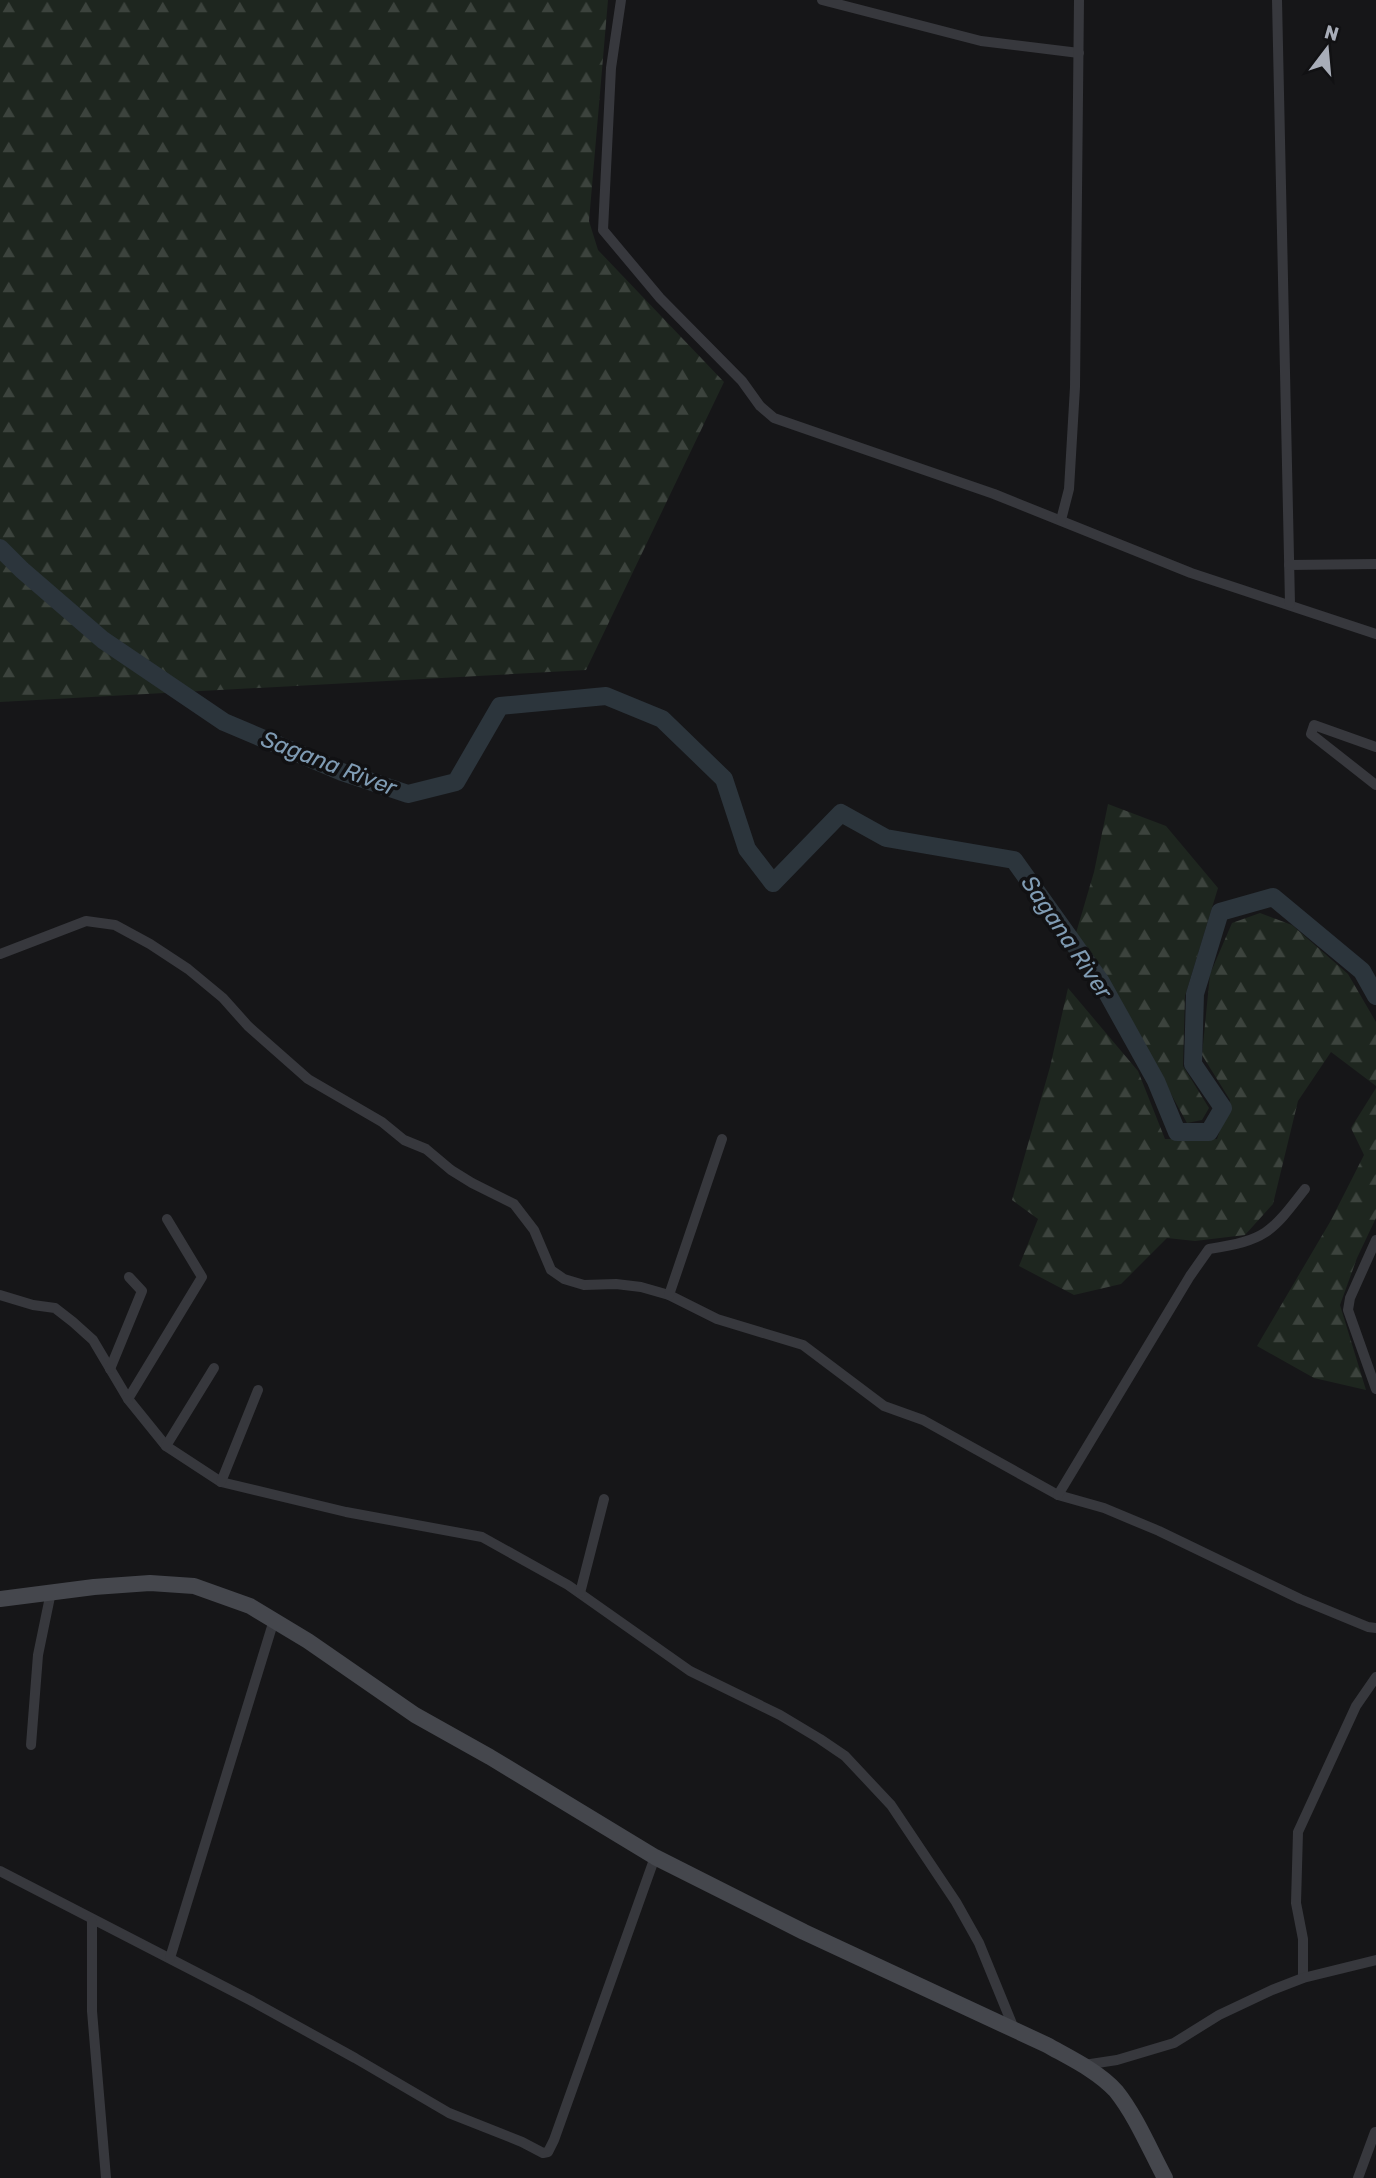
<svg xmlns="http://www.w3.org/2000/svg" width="1376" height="2178" font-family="Rubik,sans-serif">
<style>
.forest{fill:url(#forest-firs)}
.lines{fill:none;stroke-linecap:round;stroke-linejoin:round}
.river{stroke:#2c353c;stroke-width:18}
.street{stroke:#37383d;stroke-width:10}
.secondary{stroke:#45474d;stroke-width:16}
.labels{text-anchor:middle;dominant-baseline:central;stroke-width:7;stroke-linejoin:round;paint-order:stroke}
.water-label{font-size:23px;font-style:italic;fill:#7f9bb3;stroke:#111113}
</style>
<defs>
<pattern id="forest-firs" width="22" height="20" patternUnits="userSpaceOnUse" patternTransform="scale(1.75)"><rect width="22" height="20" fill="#1e261f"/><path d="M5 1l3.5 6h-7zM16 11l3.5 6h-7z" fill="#3c433d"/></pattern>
</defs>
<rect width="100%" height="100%" fill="#161618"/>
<g class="forest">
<path d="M 0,0 L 608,0 L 589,221 L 598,250 L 724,382 L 586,670 L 0,702 Z"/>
<path d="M 1108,804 L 1166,826 L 1218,888 L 1185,996 L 1183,1066 L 1209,1108 L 1202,1120 L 1187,1123 L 1098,962 L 1076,933 L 1094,872 Z"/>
<path d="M 1260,913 L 1292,925 L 1348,974 L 1376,1022 L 1376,1086 L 1331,1052 L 1298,1101 L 1273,1204 L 1245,1235 L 1195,1241 L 1167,1238 L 1121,1284 L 1074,1295 L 1019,1266 L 1038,1219 L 1012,1200 L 1050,1067 L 1068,988 L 1138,1071 L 1165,1139 L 1217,1139 L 1230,1100 L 1202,1055 L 1210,974 L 1232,923 Z"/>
<path d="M 1376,1088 L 1376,1218 L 1357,1258 L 1340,1305 L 1366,1390 L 1314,1378 L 1257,1346 L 1330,1222 L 1364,1155 L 1351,1128 Z"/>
</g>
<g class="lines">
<path class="river" d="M 0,548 L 22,570 L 103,640 L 224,722 L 342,772 L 408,794 L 456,782 L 500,706 L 606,696 L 662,719 L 724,779 L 747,849 L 773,883 L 841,813 L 886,838 L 1014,860 L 1101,982 L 1156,1081 L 1177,1132 L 1209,1132 L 1223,1108 L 1193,1064 L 1195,994 L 1220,912 L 1273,897 L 1362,971 L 1376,996"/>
<g class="street">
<path d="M 621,0 L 611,68 L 603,230 L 660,298 L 742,381 L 760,406 L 774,418 L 994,494 L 1191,573 L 1376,634"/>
<path d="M 822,0 L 981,41 L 1079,53"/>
<path d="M 1277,0 L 1290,604"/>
<path d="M 1061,520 L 1069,489 L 1075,387 L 1079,0"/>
<path d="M 1289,565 L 1376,564"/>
<path d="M 1376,747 L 1314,725 L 1311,734 L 1376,785"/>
<path d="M 0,954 L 86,921 L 115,925 L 150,944 L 188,969 L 223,998 L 248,1026 L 308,1079 L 382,1122 L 404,1140 L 426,1149 L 451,1170 L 472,1183 L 514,1204 L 534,1230 L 551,1270 L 564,1279 L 584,1285 L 616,1284 L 641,1287 L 669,1295 L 717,1319 L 803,1345 L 884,1406 L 923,1420 L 1058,1495 L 1104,1508 L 1159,1531 L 1300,1599 L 1368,1627 L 1376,1628"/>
<path d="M 1376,1240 L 1350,1298 L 1348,1310 L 1376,1389"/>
<path d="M 0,1295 L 33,1305 L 55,1308 L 73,1322 L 93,1340 L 128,1399 L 166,1446 L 221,1482 L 346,1512 L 482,1537 L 568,1585 L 690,1671 L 780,1715 L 820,1739 L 845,1756 L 891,1805 L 956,1902 L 979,1943 L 1015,2031"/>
<path d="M 669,1295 L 722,1139"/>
<path d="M 110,1369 L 142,1291 L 129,1277"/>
<path d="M 128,1399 L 202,1277 L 167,1219"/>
<path d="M 166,1446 L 214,1368"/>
<path d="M 221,1482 L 258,1390"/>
<path d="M 1058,1495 L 1190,1276 L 1209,1249 C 1266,1240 1271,1233 1305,1189"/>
<path d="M 580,1593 L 604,1499"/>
<path d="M 31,1745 L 38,1655 L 51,1592"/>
<path d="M 0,1871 L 250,2000 L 355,2058 L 449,2113 L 522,2142 L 543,2153 L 548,2152 L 554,2140 L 655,1857"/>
<path d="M 92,1921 L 92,2011 L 106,2178"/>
<path d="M 170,1958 L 274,1620"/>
<path d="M 1303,1978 L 1303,1939 L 1296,1903 L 1298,1832 L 1356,1706 L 1376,1677"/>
<path d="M 1084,2065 L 1117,2060 L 1174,2043 L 1219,2015 L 1272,1990 L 1303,1978 L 1376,1960"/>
<path d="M 1358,2178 L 1375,2132"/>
</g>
<path class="secondary" d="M 0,1599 L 94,1587 L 150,1583 L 194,1586 L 250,1606 L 308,1641 L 415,1715 L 490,1757 L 655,1857 L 804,1932 L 1047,2045 C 1070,2058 1098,2071 1116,2091 C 1136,2116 1150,2150 1165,2178"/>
</g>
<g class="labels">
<g class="water-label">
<text transform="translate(329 763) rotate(21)">Sagana River</text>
<text transform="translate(1067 937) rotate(56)">Sagana River</text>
</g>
</g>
<g transform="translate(1327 49) rotate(16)" stroke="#111113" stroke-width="5" paint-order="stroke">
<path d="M0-5L12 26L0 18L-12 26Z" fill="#a8adb8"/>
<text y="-10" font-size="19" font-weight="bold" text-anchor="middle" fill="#a8adb8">N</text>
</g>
</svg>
